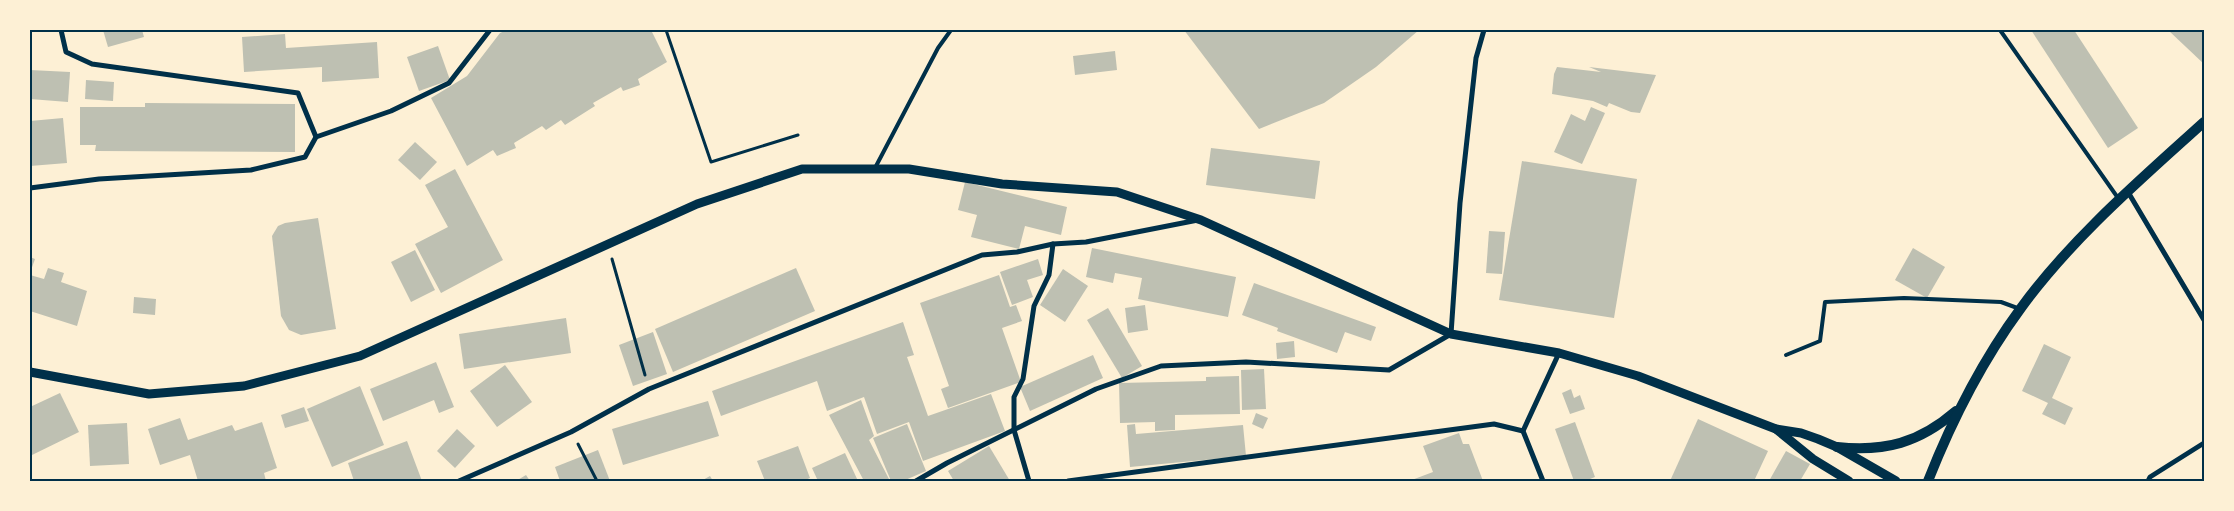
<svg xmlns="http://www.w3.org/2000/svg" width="2234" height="511" font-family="'Varela Round',sans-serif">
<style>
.building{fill:#bec0b2}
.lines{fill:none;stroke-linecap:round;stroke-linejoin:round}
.path{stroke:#003049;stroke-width:3}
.service{stroke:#003049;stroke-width:4}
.minor{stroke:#003049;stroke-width:5}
.tertiary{stroke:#003049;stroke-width:9}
.secondary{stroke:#003049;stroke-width:10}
.neatline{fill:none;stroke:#003049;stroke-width:2}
</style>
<rect width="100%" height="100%" fill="#fdf0d5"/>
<g class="building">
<path d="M 103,30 L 142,30 L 144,37 L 108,47 Z"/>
<path d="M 507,30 L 651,30 L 667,62 L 638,79 L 640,85 L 623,91 L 621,87 L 593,103 L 595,106 L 565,125 L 561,120 L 546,130 L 542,126 L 514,143 L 516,148 L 497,156 L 493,150 L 467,166 L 431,98 L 467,76 L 500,33 Z"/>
<path d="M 1184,30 L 1419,30 L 1376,67 L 1324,103 L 1259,129 Z"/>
<path d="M 2031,30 L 2074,30 L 2138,128 L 2108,148 Z"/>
<path d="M 2168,30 L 2204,30 L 2204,64 Z"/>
<path d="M 285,34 L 286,48 L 377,42 L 379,78 L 322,82 L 322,67 L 244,72 L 242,37 Z"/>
<path d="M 438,46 L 450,80 L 419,91 L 407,57 Z"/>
<path d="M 1115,51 L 1117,70 L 1075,75 L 1073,56 Z"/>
<path d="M 1557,67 L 1601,72 L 1589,67 L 1656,75 L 1640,113 L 1631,112 L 1609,103 L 1607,107 L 1593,101 L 1552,94 L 1554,74 Z"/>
<path d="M 30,70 L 70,72 L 68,102 L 30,99 Z"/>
<path d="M 86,80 L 114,82 L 113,101 L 85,99 Z"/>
<path d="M 145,103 L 295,104 L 295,152 L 95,151 L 96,145 L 80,145 L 80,107 L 145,107 Z"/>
<path d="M 1591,107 L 1605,113 L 1582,164 L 1554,152 L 1571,114 L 1585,121 Z"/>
<path d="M 63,118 L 67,163 L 30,166 L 30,121 Z"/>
<path d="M 415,142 L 437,162 L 420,180 L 398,160 Z"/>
<path d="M 1211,148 L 1320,161 L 1315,199 L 1206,185 Z"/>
<path d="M 1522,161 L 1637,179 L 1614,318 L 1499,300 Z"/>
<path d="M 455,169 L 503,260 L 441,293 L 415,244 L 448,227 L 425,185 Z"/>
<path d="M 965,182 L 1067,207 L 1061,235 L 1025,226 L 1019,249 L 971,237 L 977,215 L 958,210 Z"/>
<path d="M 318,218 L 336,329 L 301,335 L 289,330 L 281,316 L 272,236 L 278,226 L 285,223 Z"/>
<path d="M 1489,231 L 1505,232 L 1502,274 L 1486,273 Z"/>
<path d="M 1092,248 L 1236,277 L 1228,317 L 1138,299 L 1142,278 L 1115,273 L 1113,283 L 1086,277 Z"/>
<path d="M 1913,248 L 1945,267 L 1927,298 L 1895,280 Z"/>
<path d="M 415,250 L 435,290 L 411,302 L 391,262 Z"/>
<path d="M 30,257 L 35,259 L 30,273 Z"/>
<path d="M 1038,259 L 1043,275 L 1027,280 L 1033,297 L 1012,305 L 1000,272 Z"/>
<path d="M 48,268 L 64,273 L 61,282 L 87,291 L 77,326 L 30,311 L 30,275 L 44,279 Z"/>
<path d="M 796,268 L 815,311 L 673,372 L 655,329 Z"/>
<path d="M 1063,269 L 1088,286 L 1065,322 L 1040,305 Z"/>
<path d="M 999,275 L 1010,307 L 1016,305 L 1022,321 L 1002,328 L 1021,382 L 948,408 L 941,389 L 949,386 L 920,303 Z"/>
<path d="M 1254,283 L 1376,327 L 1371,341 L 1345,332 L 1337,353 L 1277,331 L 1278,328 L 1242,315 Z"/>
<path d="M 134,297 L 156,299 L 155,315 L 133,313 Z"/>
<path d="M 1145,305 L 1148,330 L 1128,333 L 1125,308 Z"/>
<path d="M 1108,308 L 1142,366 L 1122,378 L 1087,320 Z"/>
<path d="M 566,318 L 571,353 L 464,369 L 459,334 Z"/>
<path d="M 903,322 L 914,355 L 907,357 L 928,416 L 991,394 L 1005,431 L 923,461 L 909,422 L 877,434 L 864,397 L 827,411 L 817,381 L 721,416 L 712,391 Z"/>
<path d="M 653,332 L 667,374 L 633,386 L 619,345 Z"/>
<path d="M 1294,341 L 1295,357 L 1277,359 L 1276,343 Z"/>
<path d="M 2044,344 L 2071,357 L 2052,398 L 2073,408 L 2065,425 L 2042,414 L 2048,403 L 2022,391 Z"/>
<path d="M 1093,355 L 1103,378 L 1030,411 L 1020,387 Z"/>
<path d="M 436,362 L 454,407 L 439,413 L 434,400 L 383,421 L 370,389 Z"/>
<path d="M 505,365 L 532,402 L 497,427 L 470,391 Z"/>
<path d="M 1264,369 L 1266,409 L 1242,410 L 1241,370 Z"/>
<path d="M 1239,376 L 1240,414 L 1175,415 L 1175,430 L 1155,431 L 1155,422 L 1120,423 L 1119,383 L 1206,381 L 1206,377 Z"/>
<path d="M 360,386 L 384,445 L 332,467 L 307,409 Z"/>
<path d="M 1571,389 L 1574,398 L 1580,395 L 1585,409 L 1570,414 L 1562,393 Z"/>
<path d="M 60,393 L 79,432 L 30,456 L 30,407 Z"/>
<path d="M 861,400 L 874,436 L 869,440 L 890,481 L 864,481 L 829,415 Z"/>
<path d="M 708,401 L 719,436 L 623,465 L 612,429 Z"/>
<path d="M 304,407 L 309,421 L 285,428 L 281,415 Z"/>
<path d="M 1256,413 L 1268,418 L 1263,429 L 1252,424 Z"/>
<path d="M 180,418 L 188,440 L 232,425 L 235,431 L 262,422 L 277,468 L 264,473 L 266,481 L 198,481 L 190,455 L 160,465 L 148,429 Z"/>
<path d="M 1698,419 L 1768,451 L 1754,481 L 1670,481 Z"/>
<path d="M 1575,422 L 1595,477 L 1585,481 L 1574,481 L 1555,429 Z"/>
<path d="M 127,423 L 129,464 L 90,466 L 88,425 Z"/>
<path d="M 907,424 L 926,471 L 903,481 L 891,481 L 873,438 Z"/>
<path d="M 1135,424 L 1136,434 L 1243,425 L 1246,456 L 1130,467 L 1127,425 Z"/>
<path d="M 457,429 L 475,446 L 455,468 L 437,451 Z"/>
<path d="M 1459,433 L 1463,444 L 1469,444 L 1483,481 L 1409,481 L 1433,472 L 1423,446 Z"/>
<path d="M 407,441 L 422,481 L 354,481 L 348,463 Z"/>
<path d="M 798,446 L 810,478 L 803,481 L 765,481 L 757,461 Z"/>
<path d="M 989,446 L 1010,481 L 954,481 L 948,471 Z"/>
<path d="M 598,450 L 610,481 L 560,481 L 555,467 Z"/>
<path d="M 1786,451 L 1810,464 L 1800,481 L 1769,481 Z"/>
<path d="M 845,453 L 858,481 L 818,481 L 812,468 Z"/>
<path d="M 526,475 L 530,481 L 516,481 Z"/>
<path d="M 710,476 L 713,481 L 701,481 Z"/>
</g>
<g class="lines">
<g class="path">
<path d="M 666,30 L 711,162 L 798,135"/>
<path d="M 612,259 L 645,375"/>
<path d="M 578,444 L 597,481"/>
</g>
<g class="service">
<path d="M 2000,30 L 2118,198"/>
<path d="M 875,168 L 938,48 L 951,30"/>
<path d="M 1786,355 L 1820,341 L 1825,302 L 1904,298 L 2001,302 L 2020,309"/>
</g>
<g class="minor">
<path d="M 316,137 L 391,111 L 449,83 L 490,30"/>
<path d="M 30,188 L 99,179 L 251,170 L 305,157 L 316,137 L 298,93 L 92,64 L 66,52 L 61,30"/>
<path d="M 2128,192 L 2204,320"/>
<path d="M 459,481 L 571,432 L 649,389 L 982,255 L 1017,252 L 1053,244 L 1086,242 L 1198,220"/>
<path d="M 916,481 L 947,463 L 1096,389 L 1161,366 L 1246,362 L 1389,370 L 1451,334 L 1460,203 L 1476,58 L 1484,30"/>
<path d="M 1029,481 L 1014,430 L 1014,397 L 1023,379 L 1034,306 L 1049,275 L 1053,244"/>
<path d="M 1068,481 L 1494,424 L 1523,431"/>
<path d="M 1543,481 L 1523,431 L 1559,353"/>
<path d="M 2148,481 L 2150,477 L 2204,443"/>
</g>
<g class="tertiary">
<path d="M 30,372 L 149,394 L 244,386 L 360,356 L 697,204 L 802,169 L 909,169 L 1002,184 L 1117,192 L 1201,220 L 1451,334 L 1559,353 L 1638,376 L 1776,429 L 1801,433 L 1818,439 L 1837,447 L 1896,481"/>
<path d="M 1776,429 L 1813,459 L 1849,481"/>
</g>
<g class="secondary">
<path d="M 1837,447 C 1885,452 1919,443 1956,411"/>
<path d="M 1928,481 C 1952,420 1982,361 2021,308 C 2072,238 2140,180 2204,122"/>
</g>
</g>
<rect width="2234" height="511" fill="none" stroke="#fdf0d5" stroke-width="62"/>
<rect x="31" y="31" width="2172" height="449" class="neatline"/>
</svg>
